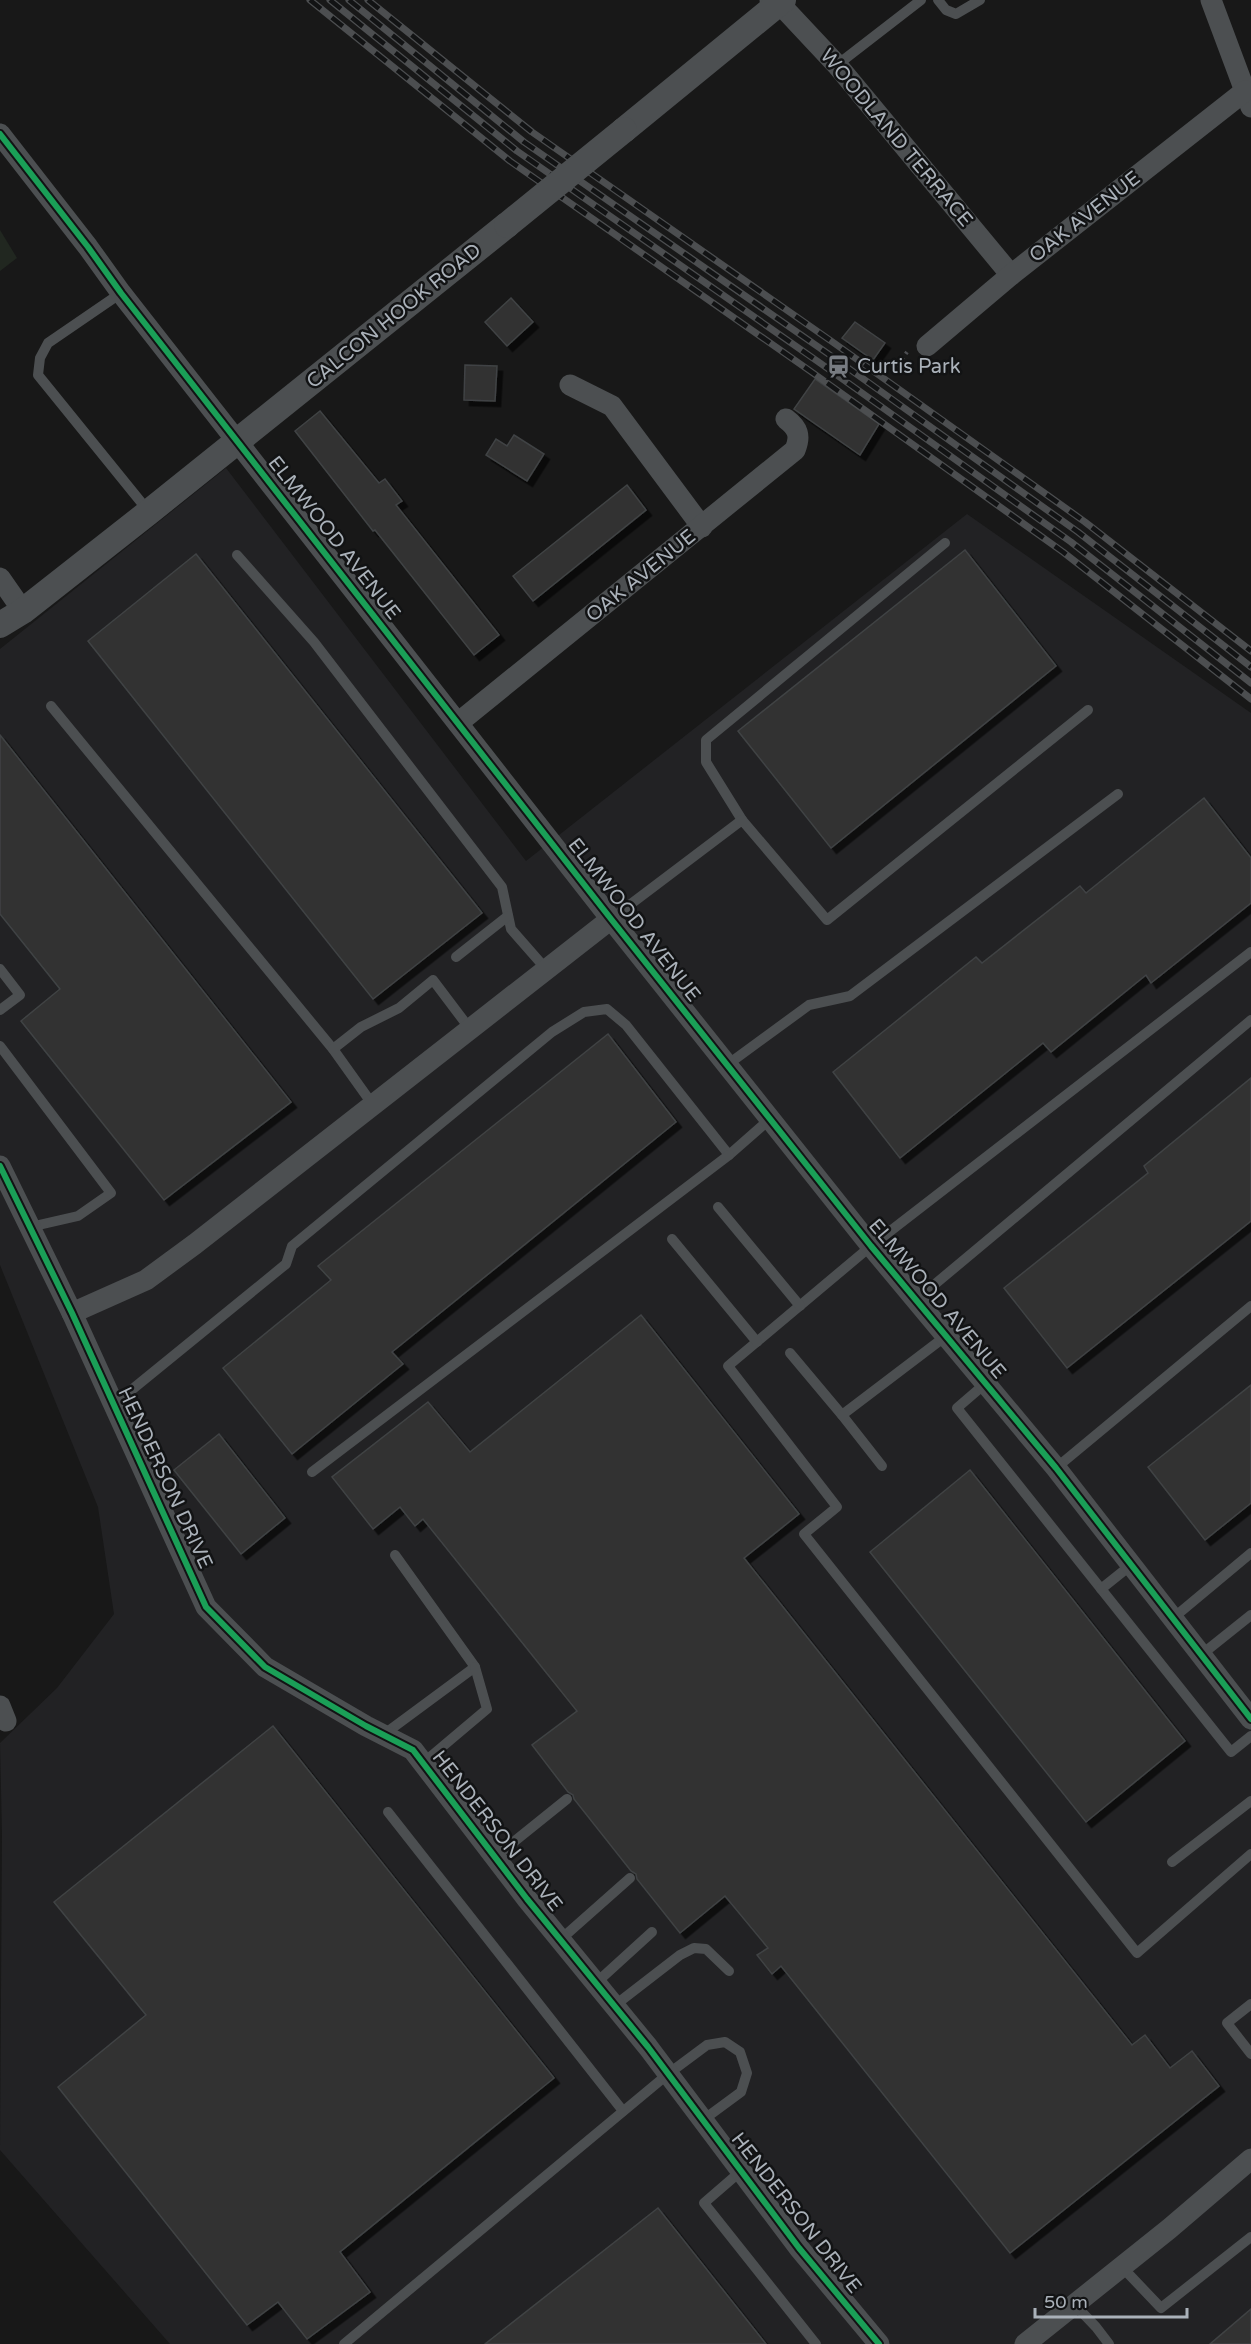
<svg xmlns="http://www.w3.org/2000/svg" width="1251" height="2344" font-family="'Varela Round',sans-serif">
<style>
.built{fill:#222224}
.green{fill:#212720}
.building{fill:#313132;stroke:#404344;stroke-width:1.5;filter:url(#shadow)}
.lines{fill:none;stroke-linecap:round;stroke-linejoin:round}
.path{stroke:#4e4f53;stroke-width:4;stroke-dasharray:3 4.5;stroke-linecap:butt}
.service{stroke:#4c4f51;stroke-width:10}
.minor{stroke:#4c4f51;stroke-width:21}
.tertiary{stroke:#4c4f51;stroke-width:26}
.rail-casing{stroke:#4c4e50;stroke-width:7}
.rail{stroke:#121314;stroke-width:4.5;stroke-dasharray:14;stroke-linecap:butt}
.tertiary-bridge{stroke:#4c4f51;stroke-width:26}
.cycleway-casing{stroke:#121314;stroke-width:10}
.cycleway{stroke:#1a9f57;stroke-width:6}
.labels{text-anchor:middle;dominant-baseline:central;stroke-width:5;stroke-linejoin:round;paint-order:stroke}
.street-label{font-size:20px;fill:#aab1b9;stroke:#121314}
.poi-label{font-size:20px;fill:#aab1b9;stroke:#121314;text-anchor:start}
</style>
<defs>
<filter id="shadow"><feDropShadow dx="5.5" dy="5.5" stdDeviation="0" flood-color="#0009"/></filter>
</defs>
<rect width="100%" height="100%" fill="#181818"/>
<path class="built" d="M 226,468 L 526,861 L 967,514 L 1251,713 L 1251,2344 L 170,2344 L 0,2150 L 2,1834 L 0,1743 L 57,1688 L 114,1614 L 98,1507 L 0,1265 L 0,649 Z"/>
<path class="green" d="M 0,230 L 17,258 L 0,271 Z"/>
<g class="building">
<path d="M 511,298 L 533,322 L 507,346 L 485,322 Z"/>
<path d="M 855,322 L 885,343 L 873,360 L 842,338 Z"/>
<path d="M 465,365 L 497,366 L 495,401 L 464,400 Z"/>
<path d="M 815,379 L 879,424 L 860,455 L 794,409 Z"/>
<path d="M 320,411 L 379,483 L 385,479 L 402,501 L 396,505 L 499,635 L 474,655 L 375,530 L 373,531 L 295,431 Z"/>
<path d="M 514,435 L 544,454 L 527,481 L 486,455 L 496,439 L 507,446 Z"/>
<path d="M 627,485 L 646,510 L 533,601 L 513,576 Z"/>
<path d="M 965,550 L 1056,666 L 831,848 L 738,731 Z"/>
<path d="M 196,554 L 482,913 L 373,999 L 88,641 Z"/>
<path d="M 0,735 L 291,1102 L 164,1200 L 21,1021 L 60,989 L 0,914 Z"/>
<path d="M 1204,798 L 1251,858 L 1251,903 L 1151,983 L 1146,975 L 1051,1052 L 1043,1043 L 900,1158 L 833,1072 L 976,957 L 982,963 L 1080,886 L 1086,893 Z"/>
<path d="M 608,1034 L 676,1122 L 392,1352 L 403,1364 L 292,1454 L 223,1368 L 331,1280 L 318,1266 Z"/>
<path d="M 1251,1078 L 1251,1221 L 1067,1368 L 1004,1288 L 1148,1173 L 1144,1166 Z"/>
<path d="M 641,1315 L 799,1514 L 744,1558 L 1132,2045 L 1145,2035 L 1170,2068 L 1192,2051 L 1219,2086 L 1010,2253 L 781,1966 L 772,1974 L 757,1955 L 768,1948 L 725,1896 L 680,1933 L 637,1879 L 636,1874 L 631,1871 L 574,1799 L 573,1795 L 568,1792 L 532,1745 L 577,1711 L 423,1519 L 415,1526 L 400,1507 L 373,1529 L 332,1477 L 428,1402 L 470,1452 Z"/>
<path d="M 1251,1385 L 1251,1503 L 1205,1540 L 1148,1467 Z"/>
<path d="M 219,1434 L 285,1518 L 241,1554 L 174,1470 Z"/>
<path d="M 970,1470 L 1185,1741 L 1086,1822 L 870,1552 Z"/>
<path d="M 273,1726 L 554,2078 L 340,2252 L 370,2292 L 307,2339 L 278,2302 L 247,2325 L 58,2087 L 146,2015 L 54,1902 Z"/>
<path d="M 658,2208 L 766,2344 L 485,2344 Z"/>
<path d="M 1251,2309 L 1251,2344 L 1210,2344 Z"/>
</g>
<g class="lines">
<path class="path" d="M 897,366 L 907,352"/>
<g class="service">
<path d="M 938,0 L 946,10 L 956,14 L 980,0"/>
<path d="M 837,65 L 921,0"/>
<path d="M 121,293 L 48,343 L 40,358 L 38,375 L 149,512"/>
<path d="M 237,555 L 314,642 L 502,887 L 511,929 L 546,969"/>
<path d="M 51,706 L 333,1049 L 373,1105"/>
<path d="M 742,820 L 706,762 L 706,740 L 945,543"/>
<path d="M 611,919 L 742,820 L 827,920 L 1088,710"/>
<path d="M 1251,952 L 871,1246 L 728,1366 L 837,1507 L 804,1534 L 1137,1953 L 1251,1854"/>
<path d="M 456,957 L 508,916"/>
<path d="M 0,969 L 20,995 L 0,1010"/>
<path d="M 0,1046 L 111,1193 L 78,1216 L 30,1227"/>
<path d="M 333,1049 L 361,1027 L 399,1008 L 433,980 L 470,1029"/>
<path d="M 727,1065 L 809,1005 L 850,996 L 1118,794"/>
<path d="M 718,1207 L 800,1306"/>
<path d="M 672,1239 L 757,1342"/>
<path d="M 916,1300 L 1251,1020"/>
<path d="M 790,1353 L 842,1415"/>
<path d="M 986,1383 L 957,1408 L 1231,1752 L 1251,1736"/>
<path d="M 113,1405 L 286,1264 L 292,1246 L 552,1032 L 584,1012 L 607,1009 L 626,1025 L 729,1155 L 770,1119"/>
<path d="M 882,1466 L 842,1415 L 946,1336"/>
<path d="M 1056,1468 L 1251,1306"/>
<path d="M 312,1472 L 729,1155"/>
<path d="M 1101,1589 L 1131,1565"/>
<path d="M 1172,1619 L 1251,1553"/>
<path d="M 1201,1655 L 1251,1615"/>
<path d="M 383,1735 L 475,1667 L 395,1555"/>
<path d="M 423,1763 L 487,1709 L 475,1667"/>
<path d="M 388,1812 L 623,2111"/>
<path d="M 495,1857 L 567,1799"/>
<path d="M 1172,1862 L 1251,1801"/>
<path d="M 560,1940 L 630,1878"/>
<path d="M 596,1983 L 652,1932"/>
<path d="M 1251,2004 L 1227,2023 L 1251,2054"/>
<path d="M 614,2006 L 680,1955 L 694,1948 L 706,1949 L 729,1971"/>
<path d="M 741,2171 L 704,2203 L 816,2344"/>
<path d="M 1122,2267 L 1161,2308 L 1251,2237"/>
<path d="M 1075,2305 L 1096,2327 L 1109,2344"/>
<path d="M 344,2344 L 668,2074 L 707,2045 L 725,2042 L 740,2052 L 747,2073 L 741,2092 L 703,2120"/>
</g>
<g class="minor">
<path d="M 770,0 L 779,3 L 837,65 L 1011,275"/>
<path d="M 1211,0 L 1251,107"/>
<path d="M 0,134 L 88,247 L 121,293 L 611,919 L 871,1246 L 1056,1468 L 1251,1719"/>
<path d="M 927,346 L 1011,275 L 1245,91"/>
<path d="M 570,385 L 612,406 L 702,527"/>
<path d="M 0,578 L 23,611"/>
<path d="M 458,723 L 795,450 C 801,436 798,428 786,419"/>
<path d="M 0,1166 L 72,1313 L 206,1607 L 265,1667 L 366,1726 L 413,1750 L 527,1899 L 648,2047 L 799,2248 L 879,2344"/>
<path d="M 72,1313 L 146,1280 L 195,1244 L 611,919"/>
<path d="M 0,1706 L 6,1721"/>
<path d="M 1025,2344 L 1169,2229 L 1251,2159"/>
</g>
<g class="tertiary">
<path d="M 624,130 L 783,0"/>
<path d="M 0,625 L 23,611 L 149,512 L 507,225"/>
</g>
<defs>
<g id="rail">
<path d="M 310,0 L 510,161 L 813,373 L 1063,552 L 1251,699"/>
<path d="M 330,0 L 517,151 L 820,363 L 1071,542 L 1251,683"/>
<path d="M 349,0 L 524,142 L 827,353 L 1078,532 L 1251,667"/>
<path d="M 368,0 L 532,132 L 834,343 L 1085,522 L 1251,651"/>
</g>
</defs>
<use href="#rail" class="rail-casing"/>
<use href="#rail" class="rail"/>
<path class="tertiary-bridge" d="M 507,225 L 624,130"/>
<defs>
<g id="cycleway">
<path d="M 0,134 L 88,247 L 121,293 L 611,919 L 871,1246 L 1056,1468 L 1251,1719"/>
<path d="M 0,1166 L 72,1313 L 206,1607 L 265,1667 L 366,1726 L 413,1750 L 527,1899 L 648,2047 L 799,2248 L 879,2344"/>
</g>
</defs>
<use href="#cycleway" class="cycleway-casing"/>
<use href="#cycleway" class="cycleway"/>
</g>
<defs>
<symbol id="station-bare" viewBox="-9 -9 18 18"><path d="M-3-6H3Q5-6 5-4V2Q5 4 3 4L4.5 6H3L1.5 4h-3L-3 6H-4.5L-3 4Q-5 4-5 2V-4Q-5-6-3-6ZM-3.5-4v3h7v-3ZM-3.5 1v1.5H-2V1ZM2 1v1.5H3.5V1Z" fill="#777b81" stroke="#121314" stroke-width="2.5" paint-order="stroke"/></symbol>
</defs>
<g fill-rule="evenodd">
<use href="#station-bare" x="822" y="350" width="33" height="33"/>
</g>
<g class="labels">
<g class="street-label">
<text transform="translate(896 138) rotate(50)">WOODLAND TERRACE</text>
<text transform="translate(1085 217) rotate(-38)">OAK AVENUE</text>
<text transform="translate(394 316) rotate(-39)">CALCON HOOK ROAD</text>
<text transform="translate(334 538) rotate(52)">ELMWOOD AVENUE</text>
<text transform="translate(641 576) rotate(-39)">OAK AVENUE</text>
<text transform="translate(634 920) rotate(52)">ELMWOOD AVENUE</text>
<text transform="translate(937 1299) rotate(50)">ELMWOOD AVENUE</text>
<text transform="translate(165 1478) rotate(65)">HENDERSON DRIVE</text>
<text transform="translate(497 1831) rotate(52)">HENDERSON DRIVE</text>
<text transform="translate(796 2213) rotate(52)">HENDERSON DRIVE</text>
</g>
<g class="poi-label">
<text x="857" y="367">Curtis Park</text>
</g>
</g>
<path d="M1035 2308v9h152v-9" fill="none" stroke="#aab1b9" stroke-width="3"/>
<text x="1044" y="2308" font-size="18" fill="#aab1b9" stroke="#121314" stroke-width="4.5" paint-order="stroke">50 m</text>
</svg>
